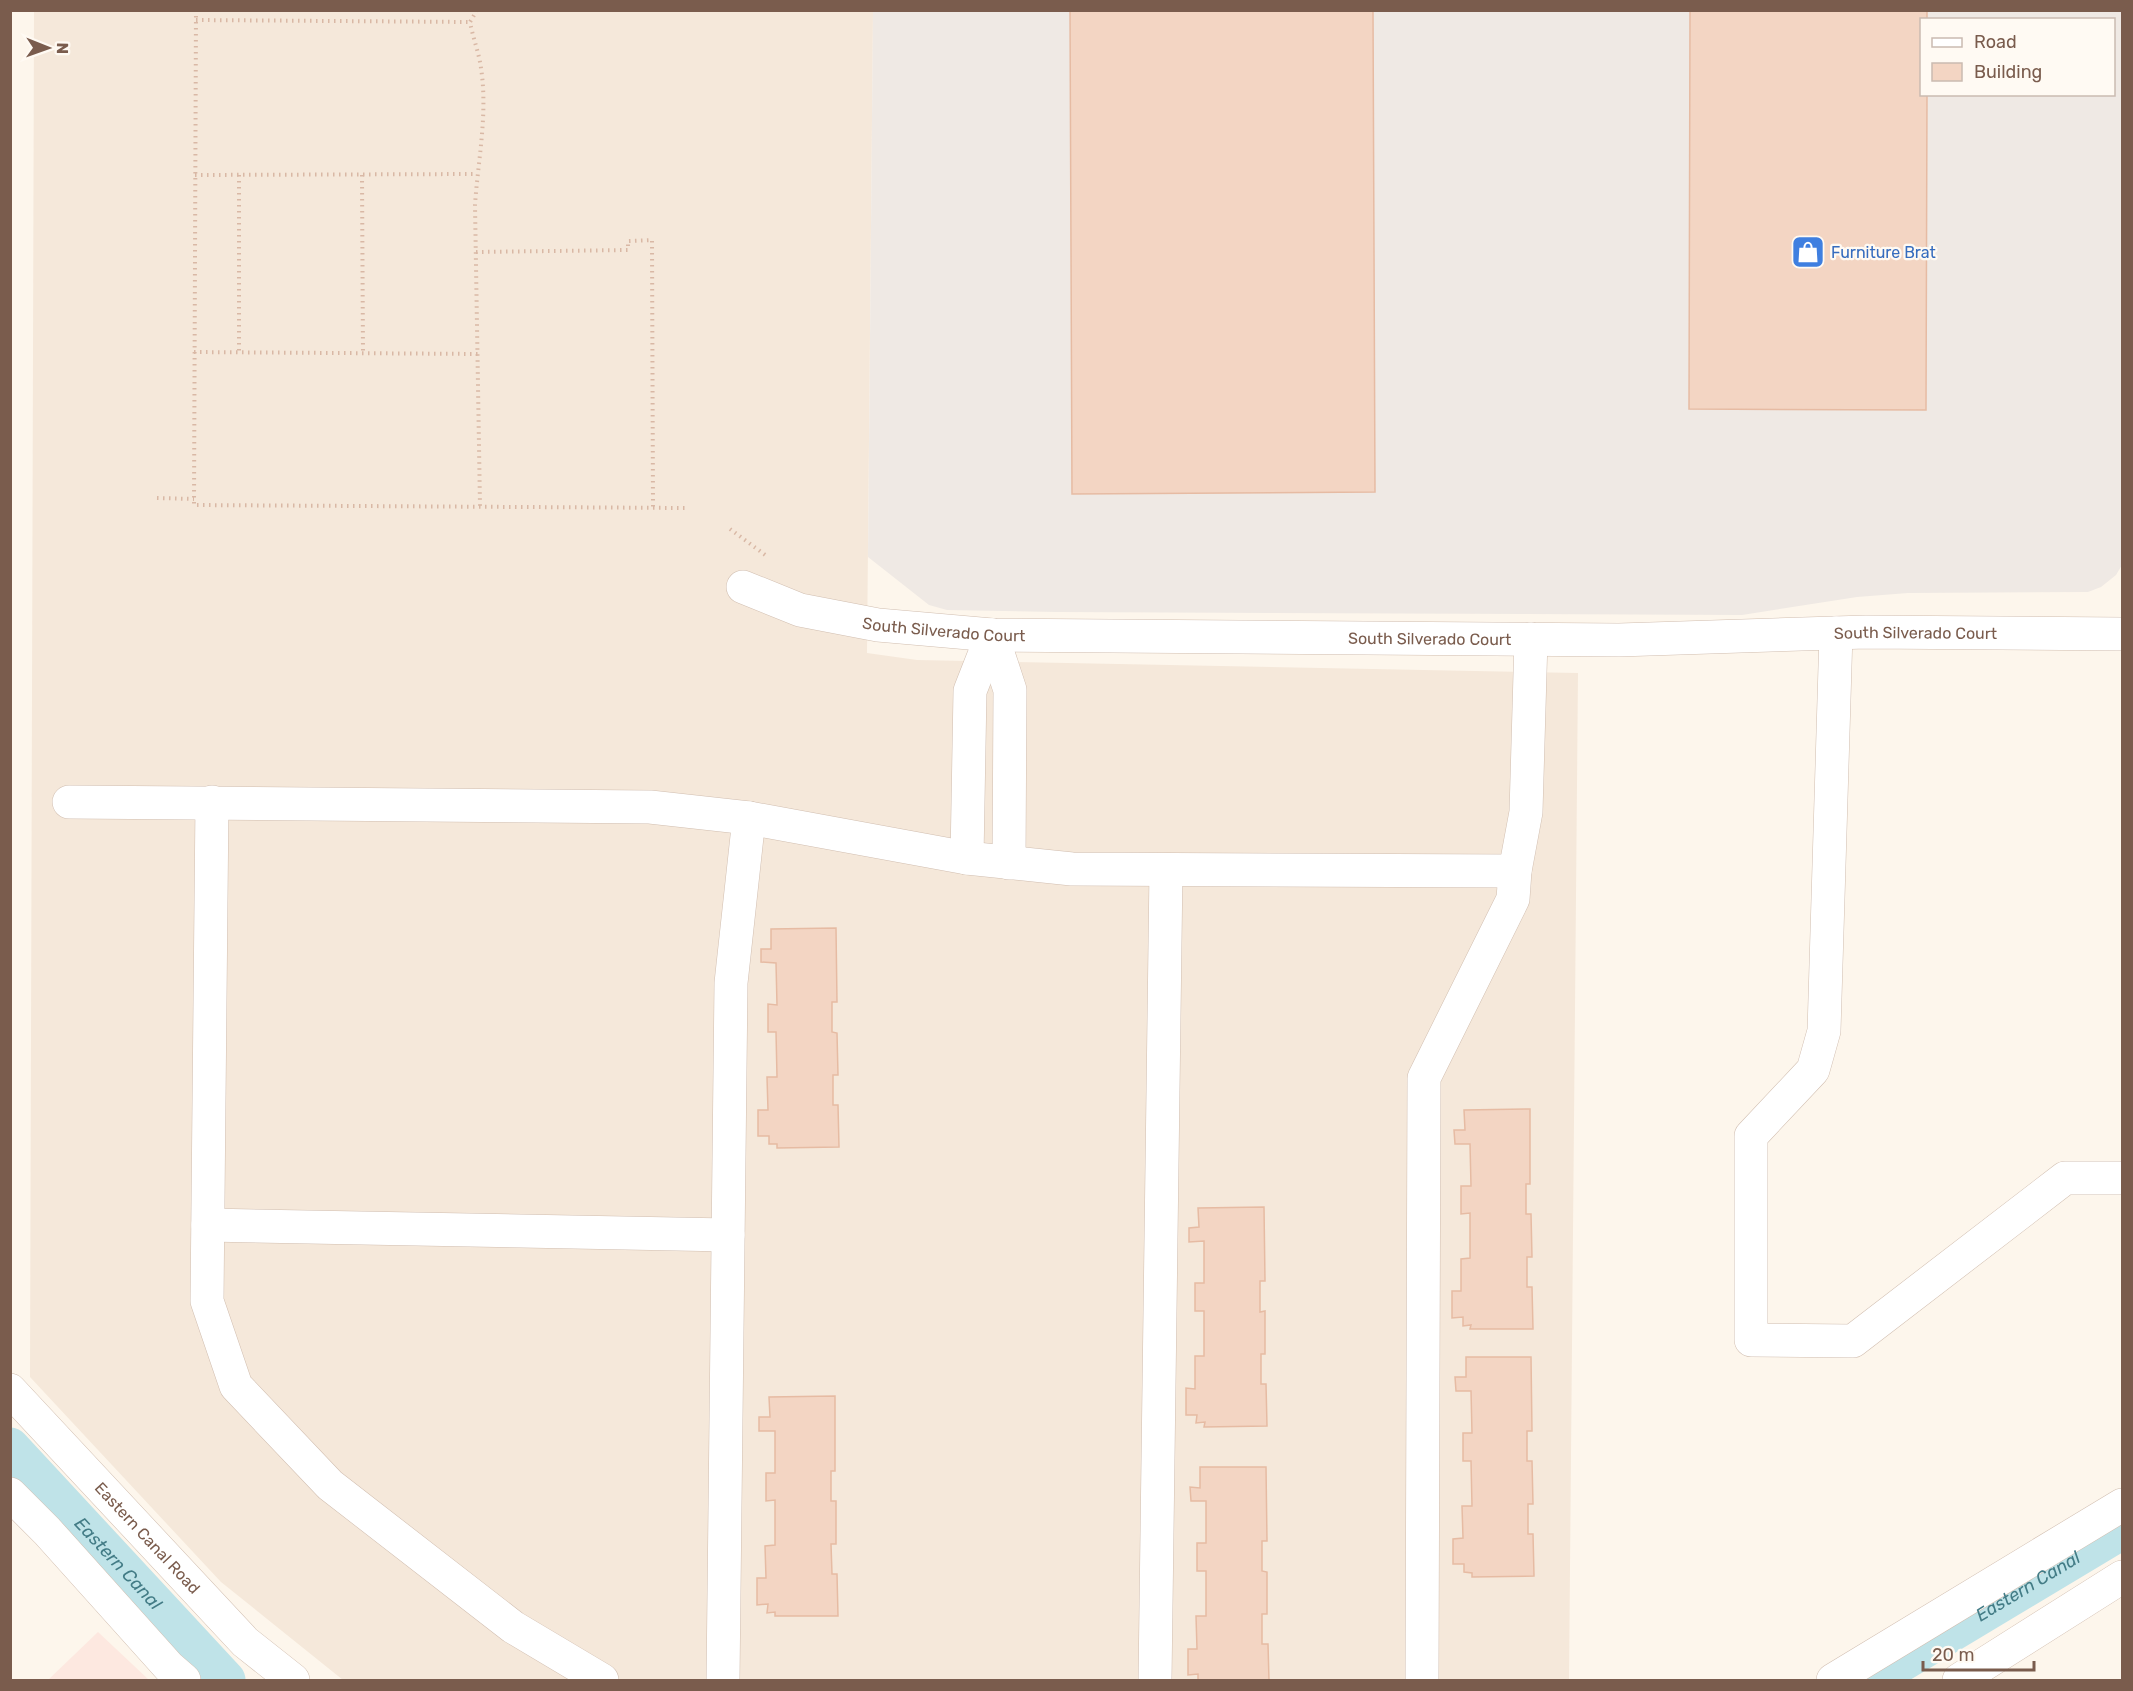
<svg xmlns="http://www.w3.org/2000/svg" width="2133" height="1691" font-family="Rubik,sans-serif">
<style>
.residential{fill:#f5e8da}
.commercial{fill:#fde8e0}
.industrial{fill:#efe9e4;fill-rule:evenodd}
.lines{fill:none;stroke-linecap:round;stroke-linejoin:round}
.canal{stroke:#bfe3e8;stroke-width:39}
.building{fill:#f3d5c3;stroke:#e6bba3;stroke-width:1.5}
.minor-casing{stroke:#d1beb0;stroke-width:34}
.path{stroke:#d9b8a5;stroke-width:4;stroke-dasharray:1.5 4.5;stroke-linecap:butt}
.minor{stroke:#fff;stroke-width:33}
.labels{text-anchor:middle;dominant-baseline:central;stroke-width:4.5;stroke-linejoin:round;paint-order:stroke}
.shop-label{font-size:16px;fill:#366cbe;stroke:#fffaf3;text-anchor:start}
.street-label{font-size:16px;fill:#7a5c4d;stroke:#fffaf3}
.water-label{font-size:18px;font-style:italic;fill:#437c86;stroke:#fffaf3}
</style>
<rect width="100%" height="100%" fill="#fdf6ec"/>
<path class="residential" d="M 34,11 L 873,11 L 867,653 L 917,660 L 1578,673 L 1569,1680 L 343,1680 L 221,1582 L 30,1377 Z"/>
<path class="commercial" d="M 98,1632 L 149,1680 L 48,1680 Z"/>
<path class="industrial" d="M 873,11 L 2122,11 L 2122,565 L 2116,575 L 2101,587 L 2088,592 L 1908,593 L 1857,597 L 1742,615 L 1057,612 L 947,610 L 929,605 L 868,557 ZM 1922,20 L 2114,20 L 2114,94 L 1922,94 Z"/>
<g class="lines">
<g class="canal">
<path id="s1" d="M 10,1447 L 226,1680"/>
<path id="s2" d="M 1872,1680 L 2122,1530"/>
</g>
</g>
<g class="building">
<path d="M 1070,10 L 1373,10 L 1375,492 L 1072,494 Z"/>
<path d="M 1690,10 L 1927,10 L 1927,20 L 1922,20 L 1922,94 L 1927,94 L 1926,410 L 1689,409 Z"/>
<path d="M 836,928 L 837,1002 L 832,1002 L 832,1032 L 837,1033 L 838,1075 L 833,1075 L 833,1105 L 838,1105 L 839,1147 L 777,1148 L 777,1144 L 769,1144 L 769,1136 L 758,1136 L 758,1110 L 768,1110 L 767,1077 L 777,1077 L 776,1032 L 768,1032 L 768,1004 L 777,1005 L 776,963 L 761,962 L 761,949 L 771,949 L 771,929 Z"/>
<path d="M 1530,1109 L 1530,1184 L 1526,1184 L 1526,1214 L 1531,1214 L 1532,1257 L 1527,1257 L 1527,1287 L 1532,1287 L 1533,1329 L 1470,1329 L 1471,1325 L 1463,1326 L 1463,1317 L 1452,1318 L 1452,1291 L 1461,1291 L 1461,1259 L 1470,1258 L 1470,1213 L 1461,1214 L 1461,1186 L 1471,1186 L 1470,1144 L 1455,1144 L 1454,1130 L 1465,1130 L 1464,1110 Z"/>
<path d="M 1264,1207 L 1265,1281 L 1260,1281 L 1260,1312 L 1265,1311 L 1265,1354 L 1261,1354 L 1261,1384 L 1266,1384 L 1267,1426 L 1204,1427 L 1205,1422 L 1196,1423 L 1197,1415 L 1186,1415 L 1186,1388 L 1195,1389 L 1195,1356 L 1204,1356 L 1204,1311 L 1195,1311 L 1195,1283 L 1204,1283 L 1204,1241 L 1189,1242 L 1189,1228 L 1199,1227 L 1198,1208 Z"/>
<path d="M 1466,1357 L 1531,1357 L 1532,1431 L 1527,1431 L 1527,1461 L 1532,1461 L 1533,1504 L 1528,1504 L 1528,1534 L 1533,1534 L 1534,1576 L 1472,1577 L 1472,1573 L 1464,1572 L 1464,1564 L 1453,1564 L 1453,1539 L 1463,1538 L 1462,1506 L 1472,1506 L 1471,1461 L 1463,1461 L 1463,1433 L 1472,1433 L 1471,1391 L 1456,1391 L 1455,1377 L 1466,1377 Z"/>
<path d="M 835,1396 L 835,1471 L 831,1471 L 831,1501 L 836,1501 L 836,1544 L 831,1544 L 832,1574 L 837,1574 L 838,1616 L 775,1616 L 775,1612 L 767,1613 L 768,1604 L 757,1605 L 757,1578 L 766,1578 L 765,1546 L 775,1545 L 775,1500 L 766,1501 L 766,1473 L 775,1473 L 775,1431 L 759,1431 L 759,1417 L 770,1417 L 769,1397 Z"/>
<path d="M 1200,1467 L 1266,1467 L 1267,1541 L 1262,1541 L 1262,1571 L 1267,1572 L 1267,1614 L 1262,1614 L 1262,1644 L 1268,1644 L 1269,1680 L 1198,1680 L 1198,1674 L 1188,1675 L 1188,1649 L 1197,1649 L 1196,1616 L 1206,1616 L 1206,1571 L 1197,1571 L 1197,1543 L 1206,1543 L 1206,1501 L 1191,1501 L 1190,1487 L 1200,1488 Z"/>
</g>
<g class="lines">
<defs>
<g id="minor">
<path id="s3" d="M 743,587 L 800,610 L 878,625 L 992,635 L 1619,640 L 1866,632 L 2122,634"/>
<path d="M 1836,633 L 1824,1031 L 1813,1070 L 1751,1136 L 1751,1340 L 1853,1341 L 2065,1178 L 2122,1178"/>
<path d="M 992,635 L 1010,690 L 1009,863"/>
<path d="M 69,802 L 650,807 L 749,818 L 967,858 L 1072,869 L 1515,871"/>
<path d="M 212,802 L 207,1301 L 236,1386 L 330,1485 L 513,1627 L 602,1680"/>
<path d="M 967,858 L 970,691 L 992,635"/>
<path d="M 208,1225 L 728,1235"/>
<path id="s4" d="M 10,1390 L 245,1642 L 293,1680"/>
<path d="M 10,1494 L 47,1531 L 169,1667 L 184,1680"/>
<path d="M 723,1680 L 731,983 L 749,818"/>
<path d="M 1155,1680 L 1166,870"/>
<path d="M 1422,1680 L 1424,1078 L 1513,899 L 1515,871 L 1526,812 L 1531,639"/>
<path d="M 1833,1680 L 2122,1505"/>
<path d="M 1959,1680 L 2122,1577"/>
</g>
</defs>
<use href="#minor" class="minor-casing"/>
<g class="path">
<path d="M 196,10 L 194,505 L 685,508"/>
<path d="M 477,10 L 470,22 C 473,38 479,53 481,68 C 488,114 478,160 475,205 L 480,506"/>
<path d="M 196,20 L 470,22"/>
<path d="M 195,175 L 477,174"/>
<path d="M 239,175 L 239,352"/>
<path d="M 362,175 L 363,353"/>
<path d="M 476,252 L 628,250 L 628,241 L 652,240 L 653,507"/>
<path d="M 194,352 L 478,354"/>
<path d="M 157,498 L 194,499"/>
<path d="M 730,529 L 768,557"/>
</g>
<use href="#minor" class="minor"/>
</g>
<defs>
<symbol id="shop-square" viewBox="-11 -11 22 22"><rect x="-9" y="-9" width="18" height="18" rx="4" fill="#3f7fe0" stroke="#fffaf3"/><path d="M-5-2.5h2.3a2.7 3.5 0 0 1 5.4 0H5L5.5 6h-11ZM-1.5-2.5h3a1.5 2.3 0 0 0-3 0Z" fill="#fff"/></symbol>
</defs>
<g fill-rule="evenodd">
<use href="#shop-square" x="1789" y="233" width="38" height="38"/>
</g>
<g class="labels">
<g class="shop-label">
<text x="1831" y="252">Furniture Brat</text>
</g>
<g class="street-label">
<text stroke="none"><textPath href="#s3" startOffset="207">South Silverado Court</textPath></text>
<text stroke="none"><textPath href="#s3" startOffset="1179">South Silverado Court</textPath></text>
<text stroke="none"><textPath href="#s3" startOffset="693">South Silverado Court</textPath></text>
<text stroke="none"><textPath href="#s4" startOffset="202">Eastern Canal Road</textPath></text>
</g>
<g class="water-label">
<text stroke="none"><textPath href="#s1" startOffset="159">Eastern Canal</textPath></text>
<text stroke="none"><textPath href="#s2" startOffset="182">Eastern Canal</textPath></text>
</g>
</g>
<rect width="2133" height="1691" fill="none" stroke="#7a5c4d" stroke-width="24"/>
<rect x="1920" y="18" width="195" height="78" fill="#fffaf3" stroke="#cabbb1" stroke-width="1.5"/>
<rect x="1932" y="38" width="30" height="9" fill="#ffffff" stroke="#cabbb1" stroke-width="1.5"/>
<text x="1974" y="48" font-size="18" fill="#7a5c4d">Road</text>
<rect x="1932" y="63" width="30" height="18" fill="#f3d5c3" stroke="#cabbb1" stroke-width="1.5"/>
<text x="1974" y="78" font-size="18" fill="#7a5c4d">Building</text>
<g transform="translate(48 48) rotate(91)" stroke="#fffaf3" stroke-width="4.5" paint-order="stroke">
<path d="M0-4.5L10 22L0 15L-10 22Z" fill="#7a5c4d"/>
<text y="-9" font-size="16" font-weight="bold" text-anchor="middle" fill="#7a5c4d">N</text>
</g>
<path d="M1923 1661v9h111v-9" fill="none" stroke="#7a5c4d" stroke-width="3"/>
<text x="1932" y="1661" font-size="18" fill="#7a5c4d" stroke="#fffaf3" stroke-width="4.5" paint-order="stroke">20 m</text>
</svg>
